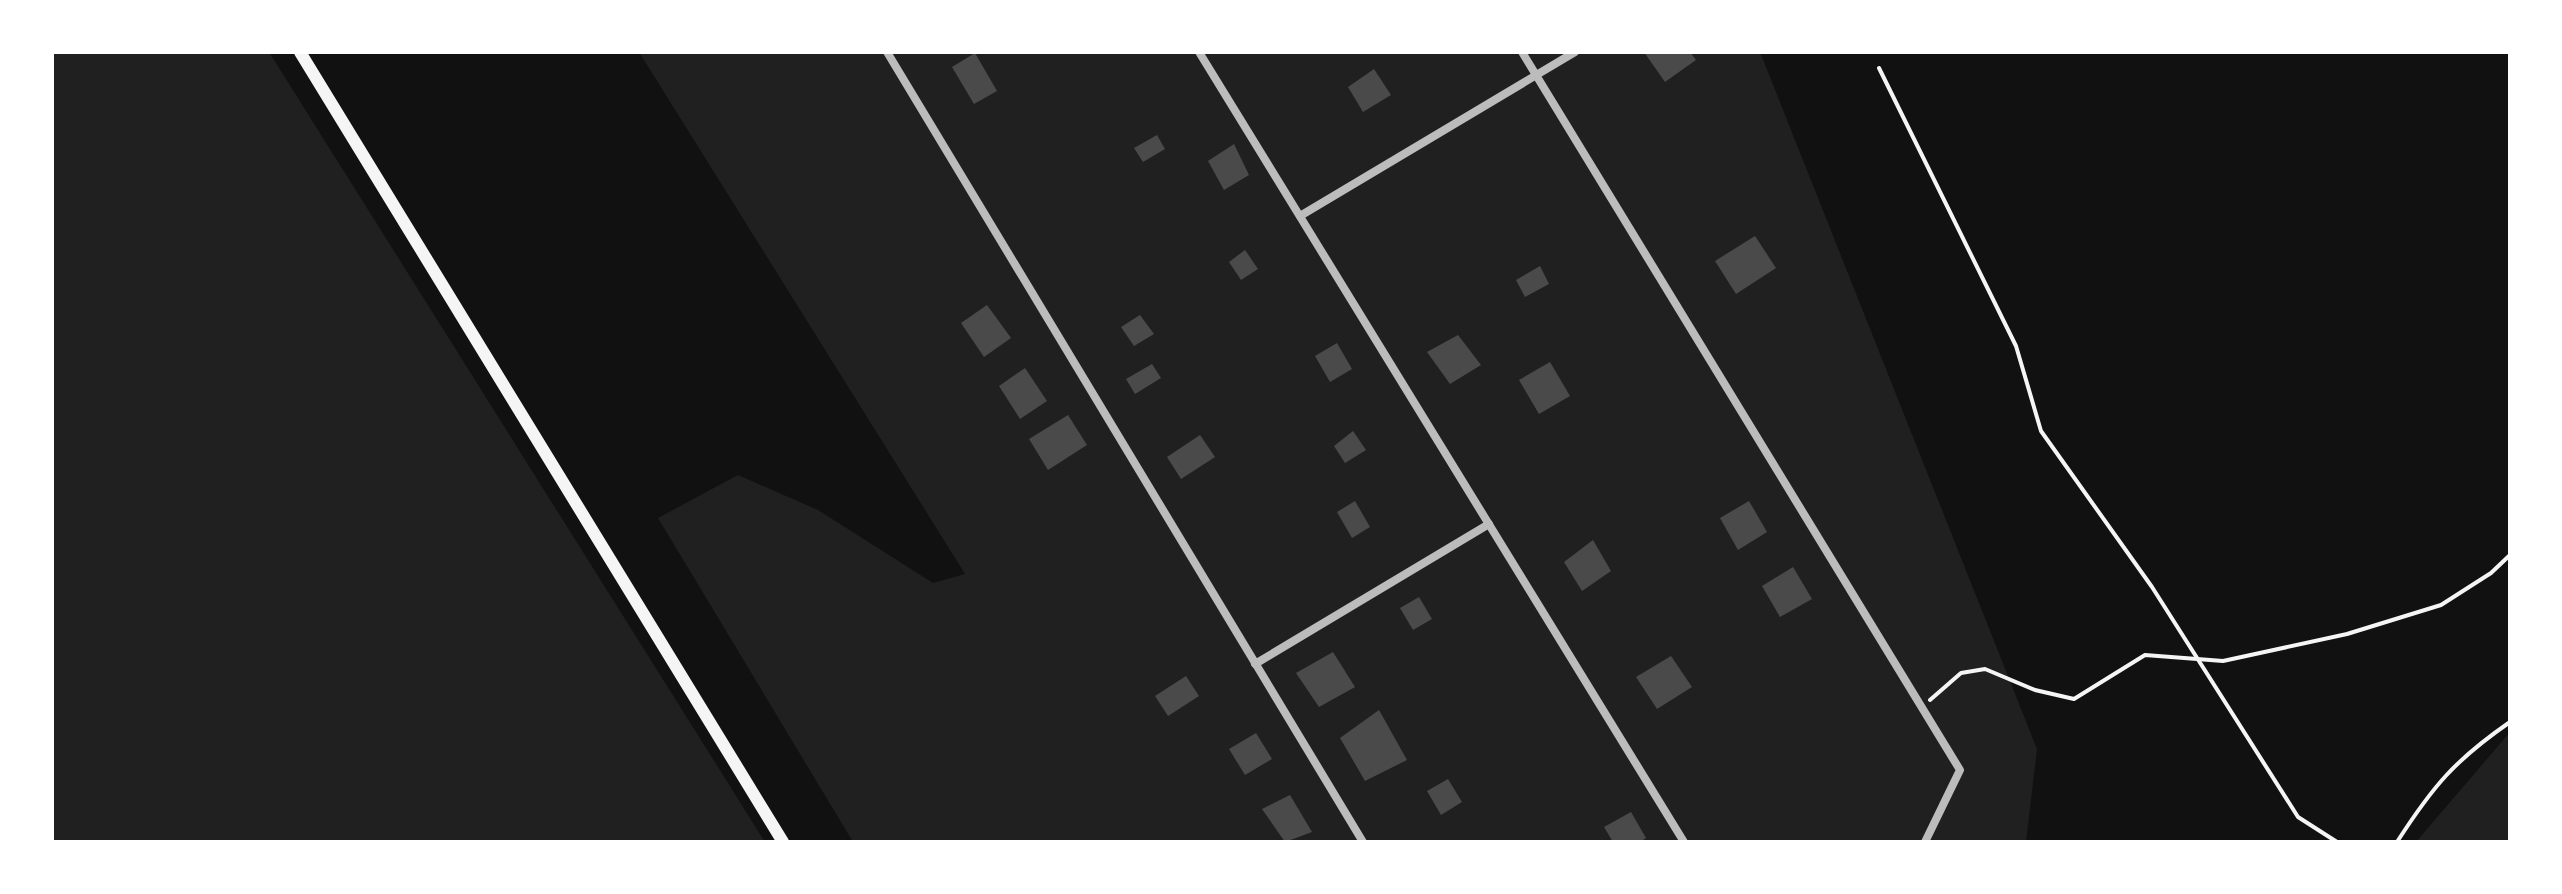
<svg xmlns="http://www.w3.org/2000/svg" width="2562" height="894" font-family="'DejaVu Sans',sans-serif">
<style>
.green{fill:#202020}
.building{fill:#4a4a4a}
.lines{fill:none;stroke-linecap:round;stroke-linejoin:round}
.path{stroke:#f5f5f5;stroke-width:4}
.minor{stroke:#bcbcbc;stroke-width:8}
.secondary{stroke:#f5f5f5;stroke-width:12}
</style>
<rect width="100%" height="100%" fill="#111"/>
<g class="green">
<path d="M 52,52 L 269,52 L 765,842 L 52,842 Z"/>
<path d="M 639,52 L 1760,52 L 2037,749 L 2026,842 L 853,842 L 658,518 L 738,475 L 818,510 L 933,583 L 965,574 Z"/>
<path d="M 2510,732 L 2510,842 L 2416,842 Z"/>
</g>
<g class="building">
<path d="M 1644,52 L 1690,52 L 1696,60 L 1665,82 Z"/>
<path d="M 975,53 L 997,91 L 974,104 L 952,67 Z"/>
<path d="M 1374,69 L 1391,95 L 1363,112 L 1348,87 Z"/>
<path d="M 1157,135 L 1165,149 L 1143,162 L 1134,148 Z"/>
<path d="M 1234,144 L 1249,175 L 1224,190 L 1208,161 Z"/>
<path d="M 1755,236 L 1776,268 L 1736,294 L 1715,261 Z"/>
<path d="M 1245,250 L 1258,269 L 1241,280 L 1229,262 Z"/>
<path d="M 1540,266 L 1549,284 L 1525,297 L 1516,280 Z"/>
<path d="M 987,305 L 1011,338 L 984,357 L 961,323 Z"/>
<path d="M 1140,315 L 1154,334 L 1134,346 L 1121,327 Z"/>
<path d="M 1458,335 L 1481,365 L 1450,384 L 1427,352 Z"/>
<path d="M 1337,343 L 1352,369 L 1330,382 L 1315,356 Z"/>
<path d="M 1550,362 L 1570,396 L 1539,414 L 1519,380 Z"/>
<path d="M 1152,364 L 1161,378 L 1135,394 L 1126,379 Z"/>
<path d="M 1025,368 L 1047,401 L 1020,419 L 999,386 Z"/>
<path d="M 1068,415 L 1087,445 L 1048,470 L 1029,439 Z"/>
<path d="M 1353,431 L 1366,450 L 1345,463 L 1334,446 Z"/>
<path d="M 1200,435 L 1215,457 L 1181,479 L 1167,457 Z"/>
<path d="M 1355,501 L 1370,527 L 1352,538 L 1337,512 Z"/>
<path d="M 1749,501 L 1767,532 L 1738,550 L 1720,518 Z"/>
<path d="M 1593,540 L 1611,571 L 1582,591 L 1564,562 Z"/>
<path d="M 1793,567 L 1812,599 L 1780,617 L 1762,586 Z"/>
<path d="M 1419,597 L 1432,619 L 1413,630 L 1400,608 Z"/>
<path d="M 1333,652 L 1355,687 L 1319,707 L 1296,673 Z"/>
<path d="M 1671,656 L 1692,687 L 1657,709 L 1636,677 Z"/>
<path d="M 1186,676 L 1199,696 L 1168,716 L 1155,696 Z"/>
<path d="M 1379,710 L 1407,760 L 1365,781 L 1340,738 Z"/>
<path d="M 1256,733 L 1272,759 L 1245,775 L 1229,749 Z"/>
<path d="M 1448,779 L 1462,802 L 1441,815 L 1427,791 Z"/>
<path d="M 1290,795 L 1312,832 L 1285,842 L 1262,809 Z"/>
<path d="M 1631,812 L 1646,838 L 1640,842 L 1613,842 L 1604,827 Z"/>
</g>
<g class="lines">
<g class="path">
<path d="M 1879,68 L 2016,346 L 2041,431 L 2152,587 L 2298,817 L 2337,842"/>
<path d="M 1930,700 L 1961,673 L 1985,669 L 2035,690 L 2074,699 L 2145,655 L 2223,661 L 2347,634 L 2441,605 L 2491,573 L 2510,555"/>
<path d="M 2397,842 C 2433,786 2455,760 2510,722"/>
</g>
<g class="minor">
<path d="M 887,52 L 1363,842"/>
<path d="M 1199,52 L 1684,842"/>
<path d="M 1522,52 L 1960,770 L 1925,842"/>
<path d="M 1300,216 L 1575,52"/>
<path d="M 1255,664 L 1489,524"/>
</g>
<path class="secondary" d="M 300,52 L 783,842"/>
</g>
<rect width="2562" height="894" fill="none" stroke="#ffffff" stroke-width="108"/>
</svg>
